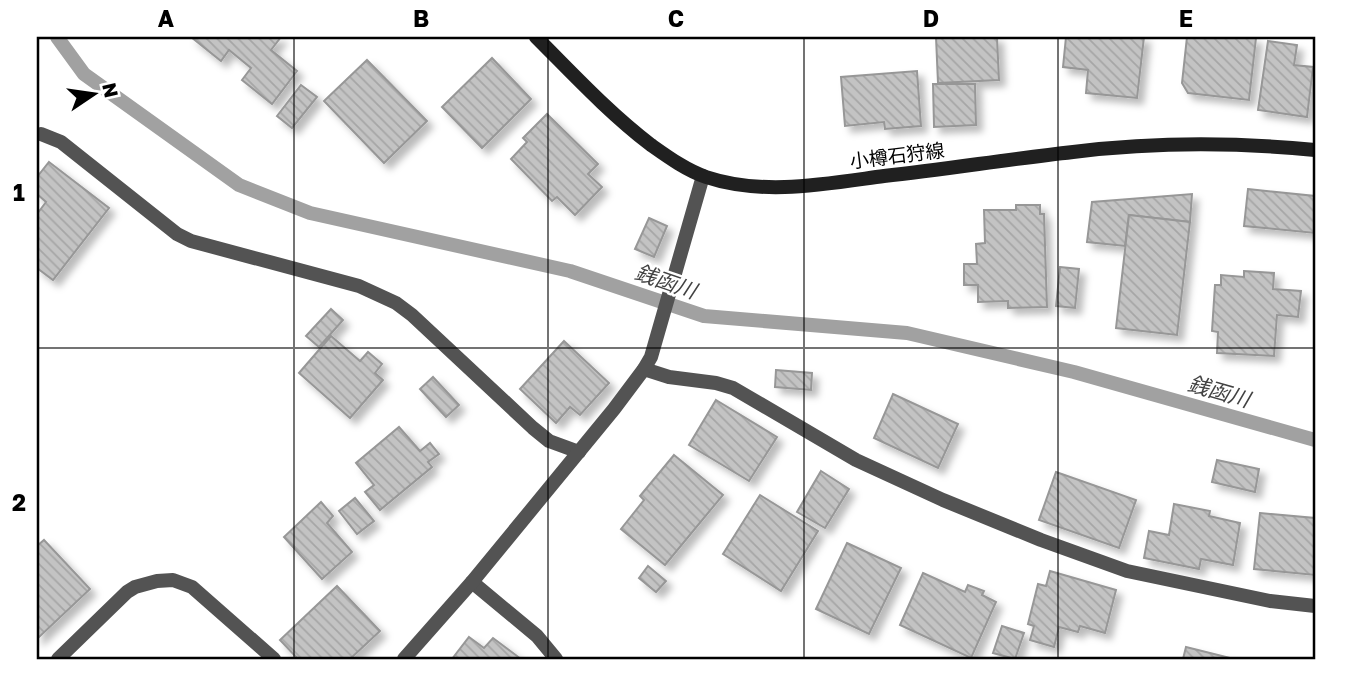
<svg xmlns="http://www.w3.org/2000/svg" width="1352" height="696" font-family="'Golos Text','Noto Sans JP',sans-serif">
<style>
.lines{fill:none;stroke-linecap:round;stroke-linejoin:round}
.stream{stroke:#a1a1a1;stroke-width:14}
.building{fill:url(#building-back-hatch);stroke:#979797;stroke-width:2;filter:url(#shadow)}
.street{stroke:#535353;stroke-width:14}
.secondary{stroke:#202020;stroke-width:14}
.grid{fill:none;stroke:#000;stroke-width:2;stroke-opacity:0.55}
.labels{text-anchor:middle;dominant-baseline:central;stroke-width:5;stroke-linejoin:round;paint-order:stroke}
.street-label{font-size:19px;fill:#000;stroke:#fff}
.water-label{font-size:21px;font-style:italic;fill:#424242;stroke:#fff}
.neatline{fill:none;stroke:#000;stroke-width:2.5}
.grid-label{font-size:23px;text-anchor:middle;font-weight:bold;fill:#000}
</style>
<defs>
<pattern id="building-back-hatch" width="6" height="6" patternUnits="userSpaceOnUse" patternTransform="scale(1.75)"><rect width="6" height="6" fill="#c3c3c3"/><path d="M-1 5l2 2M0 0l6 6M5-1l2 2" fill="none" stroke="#a6a6a6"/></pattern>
<filter id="shadow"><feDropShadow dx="6" dy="6" stdDeviation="3.5" flood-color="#0004"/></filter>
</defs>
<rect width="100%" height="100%" fill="#fff"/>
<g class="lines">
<path class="stream" d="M 57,37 L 84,74 L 239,185 L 310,213 L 570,271 L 704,316 L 907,333 L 1074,372 L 1315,440"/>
</g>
<g class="building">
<path d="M 191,37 L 281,37 L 271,50 L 297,71 L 272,104 L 242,80 L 251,68 L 229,50 L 221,61 Z"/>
<path d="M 936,37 L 997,37 L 999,80 L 938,83 Z"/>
<path d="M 1066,37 L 1144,37 L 1137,98 L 1086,93 L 1088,70 L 1063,67 Z"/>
<path d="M 1187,37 L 1256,38 L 1249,100 L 1188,93 L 1182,83 Z"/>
<path d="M 1268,41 L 1297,45 L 1294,65 L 1313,67 L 1307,117 L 1258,110 Z"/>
<path d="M 492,58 L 531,99 L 482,148 L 442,107 Z"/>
<path d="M 367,60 L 427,121 L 384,163 L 324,101 Z"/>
<path d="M 917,71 L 921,126 L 885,129 L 884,122 L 845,126 L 841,77 Z"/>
<path d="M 933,84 L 975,84 L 976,125 L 934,127 Z"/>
<path d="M 301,85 L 317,97 L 292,128 L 277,116 Z"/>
<path d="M 547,114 L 598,164 L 588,174 L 602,187 L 575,215 L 557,197 L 552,201 L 511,159 L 527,142 L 523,138 Z"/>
<path d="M 49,162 L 109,208 L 53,280 L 37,268 L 37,214 L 46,202 L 37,194 L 37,177 Z"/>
<path d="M 1248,189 L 1315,196 L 1315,233 L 1244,226 Z"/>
<path d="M 1192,194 L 1190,222 L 1129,215 L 1125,246 L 1087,242 L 1092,202 Z"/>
<path d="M 1016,205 L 1040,205 L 1040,214 L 1044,214 L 1047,307 L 1008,308 L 1008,301 L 978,302 L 978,285 L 964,285 L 964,264 L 977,264 L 976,244 L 985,243 L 984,210 L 1016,210 Z"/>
<path d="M 1129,215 L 1190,222 L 1177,335 L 1116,328 Z"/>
<path d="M 649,218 L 667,226 L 654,257 L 635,249 Z"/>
<path d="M 1060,267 L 1079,269 L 1075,308 L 1056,306 Z"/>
<path d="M 1244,271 L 1274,273 L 1273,289 L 1301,291 L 1298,317 L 1277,315 L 1274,356 L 1217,353 L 1218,332 L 1212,331 L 1215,285 L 1221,285 L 1221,275 L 1244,277 Z"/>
<path d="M 331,309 L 343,320 L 319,347 L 306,336 Z"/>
<path d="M 331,336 L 360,361 L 368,352 L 382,364 L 375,373 L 383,380 L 350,418 L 299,373 Z"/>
<path d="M 564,341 L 609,383 L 580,415 L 570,407 L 556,423 L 520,389 Z"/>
<path d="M 776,370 L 812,373 L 811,390 L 775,387 Z"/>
<path d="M 433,377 L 459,405 L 446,417 L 420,389 Z"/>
<path d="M 893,394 L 958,424 L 938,468 L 874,438 Z"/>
<path d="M 716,400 L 777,437 L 749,481 L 689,445 Z"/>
<path d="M 399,427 L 420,451 L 430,443 L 439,454 L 428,462 L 432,467 L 380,510 L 365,492 L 374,485 L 356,463 Z"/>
<path d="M 674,455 L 723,495 L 665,565 L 621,529 L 644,500 L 640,496 Z"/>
<path d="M 1217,460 L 1259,469 L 1255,492 L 1212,482 Z"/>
<path d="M 821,471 L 849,489 L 825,528 L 797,512 Z"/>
<path d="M 1056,472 L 1136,500 L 1119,548 L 1039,520 Z"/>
<path d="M 760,495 L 818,531 L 781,591 L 723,554 Z"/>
<path d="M 355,498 L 374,521 L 357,534 L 339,511 Z"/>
<path d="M 321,502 L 333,516 L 327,523 L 352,552 L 322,579 L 284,537 Z"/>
<path d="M 1174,504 L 1210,511 L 1209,516 L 1240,523 L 1233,565 L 1201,559 L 1199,569 L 1144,558 L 1149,531 L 1169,535 Z"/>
<path d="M 1260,513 L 1315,518 L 1315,575 L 1254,569 Z"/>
<path d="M 44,540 L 90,589 L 37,639 L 37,546 Z"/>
<path d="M 847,543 L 901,568 L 869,634 L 816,609 Z"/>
<path d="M 648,566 L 666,581 L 656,592 L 639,578 Z"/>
<path d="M 1050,571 L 1116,590 L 1105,633 L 1080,626 L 1078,632 L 1059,627 L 1054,647 L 1030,640 L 1034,626 L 1028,624 L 1038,584 L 1046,586 Z"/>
<path d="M 923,573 L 965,592 L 968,585 L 984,591 L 982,595 L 996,602 L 971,658 L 900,625 Z"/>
<path d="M 337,586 L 380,631 L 350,659 L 298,659 L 280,640 Z"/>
<path d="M 1002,626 L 1024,633 L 1015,659 L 993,653 Z"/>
<path d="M 469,637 L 484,648 L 493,638 L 521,659 L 452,659 Z"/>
<path d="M 1186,647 L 1234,659 L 1183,659 Z"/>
</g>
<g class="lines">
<g class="street">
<path d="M 41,134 L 61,142 L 177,234 L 191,241 L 359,286 L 396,303 L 412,315 L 533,428 L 549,441 L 579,452"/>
<path d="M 644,369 L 669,377 L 716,383 L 733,388 L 856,460 L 943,500 L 1041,540 L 1127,571 L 1270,601 L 1315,606"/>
<path d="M 472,582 L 537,636 L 556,659"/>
<path d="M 58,659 L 127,592 L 135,587 L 157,581 L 173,580 L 192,587 L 274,659"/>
<path d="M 404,659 L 472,582 L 614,409 L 644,369 L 651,357 L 703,176"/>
</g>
<path class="secondary" d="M 536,37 C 573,74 609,113 651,145 C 668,157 686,170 706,177 C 763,196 825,184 884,176 C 947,169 1010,159 1073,152 C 1154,142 1234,142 1315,150"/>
</g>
<path class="grid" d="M 294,37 L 294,659M 548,37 L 548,659M 804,37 L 804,659M 1058,37 L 1058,659M 37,348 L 1315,348"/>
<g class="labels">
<g class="street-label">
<text transform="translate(897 155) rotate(-7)">小樽石狩線</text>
</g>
<g class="water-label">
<text transform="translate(666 281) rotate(19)">銭函川</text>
<text transform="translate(1219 391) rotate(16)">銭函川</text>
</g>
</g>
<rect width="1352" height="696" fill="none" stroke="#ffffff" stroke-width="77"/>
<g transform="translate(94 94) rotate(77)" stroke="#ffffff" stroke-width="5" paint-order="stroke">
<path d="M0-5L12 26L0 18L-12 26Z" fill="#000000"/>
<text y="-10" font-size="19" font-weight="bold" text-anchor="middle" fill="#000000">N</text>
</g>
<rect x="38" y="38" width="1276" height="620" class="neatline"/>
<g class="grid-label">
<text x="166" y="27">A</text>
<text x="421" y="27">B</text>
<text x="676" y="27">C</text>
<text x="931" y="27">D</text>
<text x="1186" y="27">E</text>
<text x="19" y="201">1</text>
<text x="19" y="511">2</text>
</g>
</svg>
